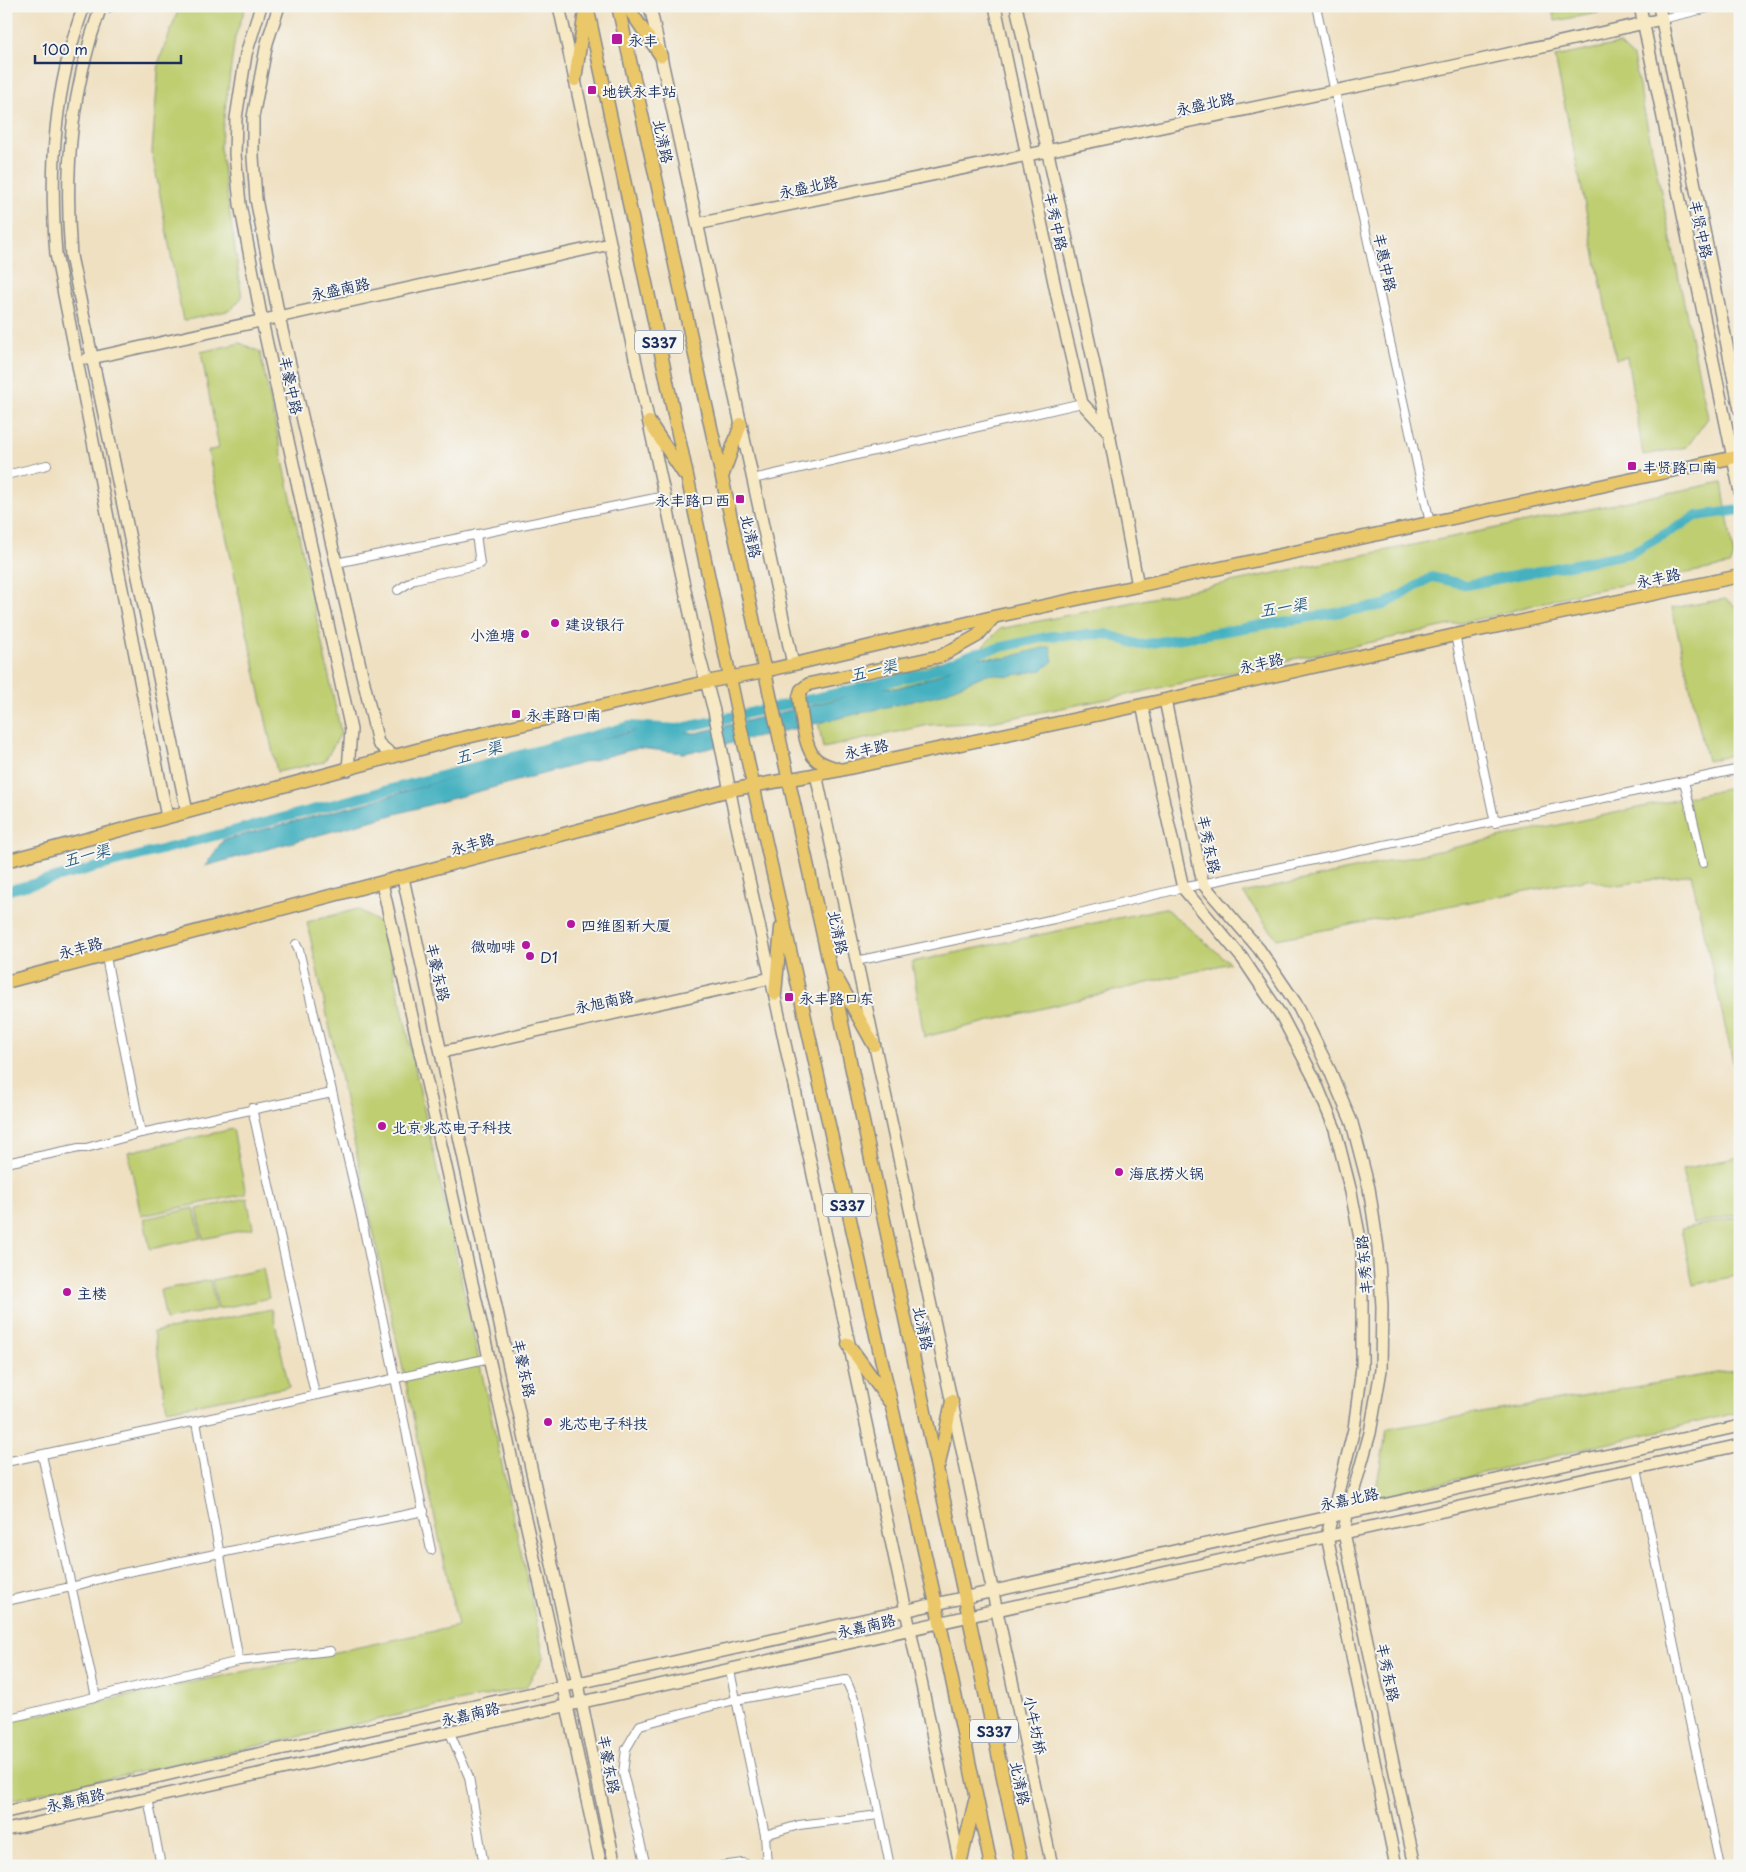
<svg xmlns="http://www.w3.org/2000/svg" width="1746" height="1872" font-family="'Playpen Sans','LXGW WenKai TC',sans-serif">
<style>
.green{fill:#bece70;stroke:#6c7e67}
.water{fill:#44b1c0;stroke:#30708f}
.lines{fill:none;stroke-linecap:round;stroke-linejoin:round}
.canal{stroke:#44b1c0;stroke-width:10}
.street-casing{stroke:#858890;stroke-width:10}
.secondary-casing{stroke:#858890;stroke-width:14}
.primary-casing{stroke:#858890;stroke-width:15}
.street{stroke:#fff;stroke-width:8}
.secondary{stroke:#f7e9c3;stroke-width:11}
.primary{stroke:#eac769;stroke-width:12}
.poi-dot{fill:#b5179e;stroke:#f6f6f2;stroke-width:2}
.labels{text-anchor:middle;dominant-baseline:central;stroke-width:4;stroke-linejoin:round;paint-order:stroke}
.shield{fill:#f6f6f2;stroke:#5d6b8a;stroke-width:1}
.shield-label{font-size:14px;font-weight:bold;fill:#1b2f5e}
.poi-label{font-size:15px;fill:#1b2f5e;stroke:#f6f6f2;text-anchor:start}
.street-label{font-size:15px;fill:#1b2f5e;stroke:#f6f6f2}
.water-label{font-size:16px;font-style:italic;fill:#295c80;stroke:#f6f6f2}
</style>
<rect width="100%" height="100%" fill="#f6f6f2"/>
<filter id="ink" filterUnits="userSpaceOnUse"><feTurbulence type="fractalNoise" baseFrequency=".02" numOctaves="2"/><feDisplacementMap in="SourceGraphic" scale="10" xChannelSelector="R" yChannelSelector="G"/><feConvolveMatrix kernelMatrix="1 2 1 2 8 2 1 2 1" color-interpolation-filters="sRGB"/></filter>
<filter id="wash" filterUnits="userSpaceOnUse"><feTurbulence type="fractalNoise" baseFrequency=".0096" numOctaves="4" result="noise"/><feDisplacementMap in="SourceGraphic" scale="20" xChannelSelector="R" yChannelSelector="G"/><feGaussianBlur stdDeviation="1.12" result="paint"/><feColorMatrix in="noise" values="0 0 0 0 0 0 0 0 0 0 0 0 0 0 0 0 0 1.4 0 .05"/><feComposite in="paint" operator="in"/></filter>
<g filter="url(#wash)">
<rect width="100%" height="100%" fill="#efe0c1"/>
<g class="green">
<path d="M 180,6 L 246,6 L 235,37 L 220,147 L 242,297 L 231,310 L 183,321 L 152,152 L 159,61 Z"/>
<path d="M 1552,6 L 1616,6 L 1613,10 L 1555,21 Z"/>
<path d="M 1619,44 L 1633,57 L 1708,418 L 1687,447 L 1643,455 L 1627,357 L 1616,359 L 1555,57 Z"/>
<path d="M 240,343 L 260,352 L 341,733 L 324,762 L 277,772 L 208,451 L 219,448 L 201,352 Z"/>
<path d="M 1722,482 L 1734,557 L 1730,565 L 1579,593 L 1488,617 L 1122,696 L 991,722 L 929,725 L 823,748 L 814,699 L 979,650 L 1000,629 Z"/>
<path d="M 1725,599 L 1740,609 L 1740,753 L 1707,761 L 1672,608 Z"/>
<path d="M 1740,786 L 1740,1093 L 1691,874 L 1611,886 L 1588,879 L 1277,939 L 1243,893 Z"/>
<path d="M 1165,908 L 1230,963 L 924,1037 L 912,962 Z"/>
<path d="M 358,909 L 384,926 L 544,1657 L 526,1687 L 6,1801 L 6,1722 L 458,1626 L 307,922 Z"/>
<path d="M 233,1129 L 246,1194 L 141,1216 L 128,1152 Z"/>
<path d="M 1740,1157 L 1740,1214 L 1693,1224 L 1682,1169 Z"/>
<path d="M 247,1198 L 253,1228 L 203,1239 L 197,1209 Z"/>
<path d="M 194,1208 L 201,1238 L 150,1249 L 144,1219 Z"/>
<path d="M 1738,1217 L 1740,1275 L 1693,1285 L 1681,1229 Z"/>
<path d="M 263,1269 L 269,1298 L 218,1309 L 212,1280 Z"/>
<path d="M 210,1280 L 216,1309 L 166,1320 L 160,1290 Z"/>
<path d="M 272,1309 L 289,1387 L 167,1410 L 154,1332 Z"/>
<path d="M 1740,1369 L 1740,1412 L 1374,1499 L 1387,1429 Z"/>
</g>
<path class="water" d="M 1050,646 L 1053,661 L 1042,670 L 1009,676 L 987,674 L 938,695 L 702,750 L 683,753 L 638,748 L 205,866 L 223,840 L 369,802 L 509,761 L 642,729 L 696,733 L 833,700 L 874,687 L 896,688 L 934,677 L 974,657 L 1005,658 Z"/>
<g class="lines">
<path class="canal" d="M 6,891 L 630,726 L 678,729 L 926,673 L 976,653 L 1050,636 L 1106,634 L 1140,645 L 1384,605 L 1432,577 L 1467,585 L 1631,553 L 1697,516 L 1740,510"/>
</g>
</g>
<g filter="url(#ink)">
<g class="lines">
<defs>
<g id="street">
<path d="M 1316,6 L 1430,523"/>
<path d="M 99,12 L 113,6"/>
<path d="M 1662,19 L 1717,6"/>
<path d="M 6,475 L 47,465"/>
<path d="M 753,479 L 1082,403"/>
<path d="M 336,563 L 665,496"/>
<path d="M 398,590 L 415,579 L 480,564 L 476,534"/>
<path d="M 1455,635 L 1495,823"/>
<path d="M 1684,781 L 1703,863"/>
<path d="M 296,944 L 299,950 L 360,1211 L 431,1550"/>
<path d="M 106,957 L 141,1133"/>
<path d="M 856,961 L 1054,919 L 1183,888 L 1740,769"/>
<path d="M 252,1108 L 315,1394"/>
<path d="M 6,1163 L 79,1148 L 86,1148 L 141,1133 L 332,1093"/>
<path d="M 196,1422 L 239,1661"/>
<path d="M 42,1455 L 96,1697"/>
<path d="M 6,1462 L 490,1358"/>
<path d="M 1637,1469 L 1720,1866"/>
<path d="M 6,1601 L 71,1587 L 118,1574 L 424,1511"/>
<path d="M 730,1671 L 765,1835 L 767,1866"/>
<path d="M 6,1719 L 239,1661 L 330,1651"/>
<path d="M 450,1733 L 469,1777 L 484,1866"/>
<path d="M 148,1798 L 161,1866"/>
<path d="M 765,1835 L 799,1825 L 879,1815"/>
<path d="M 646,1866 L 623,1773 L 626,1749 L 640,1725 L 735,1700 L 846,1680 L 857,1705 L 890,1866"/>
<path d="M 721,1866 L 743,1863 L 752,1866"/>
</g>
<g id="secondary">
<path d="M 84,6 C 54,88 49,167 56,254 L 167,817"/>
<path d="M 101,6 C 71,90 64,168 71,256 L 187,812"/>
<path d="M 261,6 L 246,54 L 236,118 L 235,154 L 240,204 L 262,321 L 351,730 L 348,770"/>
<path d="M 279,6 L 267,43 L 253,117 L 253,157 L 256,199 L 279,317 L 378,743 L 394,757"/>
<path d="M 559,6 L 699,655 L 714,711 L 736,822 L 771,978 L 960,1864"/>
<path d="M 650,6 L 793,664"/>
<path d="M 995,6 L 1058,301 L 1082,403 L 1107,430"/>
<path d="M 1016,6 L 1109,433 L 1138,586"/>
<path d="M 1640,6 L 1740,492"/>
<path d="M 1659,6 L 1740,410"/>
<path d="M 697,224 L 1454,66 L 1662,19"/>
<path d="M 87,359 L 610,244"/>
<path d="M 1165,700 L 1203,884 L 1259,949 L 1299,1008 L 1330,1071 L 1352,1123 L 1369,1188 L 1378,1248 L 1382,1306 L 1381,1370 L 1370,1433 L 1347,1514 L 1344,1533 L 1415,1866"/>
<path d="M 1142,705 L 1183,888 L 1243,959 L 1282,1017 L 1314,1078 L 1335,1129 L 1351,1192 L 1362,1249 L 1362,1367 L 1354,1429 L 1327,1536 L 1396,1866"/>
<path d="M 816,774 L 1052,1866"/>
<path d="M 403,878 L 578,1684 L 615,1866"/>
<path d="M 382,883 L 563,1687 L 601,1866"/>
<path d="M 442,1052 L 771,978"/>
<path d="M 6,1812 L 217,1763 L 1740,1426"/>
<path d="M 6,1830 L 1740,1445"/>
</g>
<g id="primary">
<path d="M 587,6 L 748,762 L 936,1604 L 991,1866"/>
<path d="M 618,6 L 830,967 L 1022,1866"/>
<path d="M 627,6 L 661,56"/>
<path d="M 575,80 L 585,11"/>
<path d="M 649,422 L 684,474"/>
<path d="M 722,477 L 741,424"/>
<path d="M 838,769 C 829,766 819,764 813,756 C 803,741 802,715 799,697 L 801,690 L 809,684 L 941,656 L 977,636 L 993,618"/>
<path d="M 6,861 L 450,741 L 706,682 L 765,671 L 993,617 L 1740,456"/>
<path d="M 836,977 L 874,1045"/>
<path d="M 6,982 L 730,790 L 840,770 L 1165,700 L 1455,635 L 1740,576"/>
<path d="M 775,994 L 781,928"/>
<path d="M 848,1344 L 889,1401"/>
<path d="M 939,1464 L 952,1401"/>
<path d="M 960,1864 L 975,1801"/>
</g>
</defs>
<use href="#street" class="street-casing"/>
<use href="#secondary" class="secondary-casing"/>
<use href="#primary" class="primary-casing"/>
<use href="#street" class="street"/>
<use href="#secondary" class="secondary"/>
<use href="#primary" class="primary"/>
</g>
</g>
<g class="poi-dot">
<rect x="611" y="33" width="12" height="12" rx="2.5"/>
<rect x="587" y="85" width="10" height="10" rx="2.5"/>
<rect x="1627" y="461" width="10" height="10" rx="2.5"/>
<rect x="735" y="494" width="10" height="10" rx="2.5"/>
<circle cx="555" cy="623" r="5"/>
<circle cx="525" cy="634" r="5"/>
<rect x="511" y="709" width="10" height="10" rx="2.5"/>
<circle cx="571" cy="924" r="5"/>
<circle cx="526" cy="945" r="5"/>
<circle cx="530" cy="956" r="5"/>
<rect x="784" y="992" width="10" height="10" rx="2.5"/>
<circle cx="382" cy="1126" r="5"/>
<circle cx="1119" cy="1172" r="5"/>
<circle cx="67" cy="1292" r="5"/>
<circle cx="548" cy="1422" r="5"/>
</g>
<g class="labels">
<g class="shield">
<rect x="635" y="330.5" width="48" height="23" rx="4"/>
<rect x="823" y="1193.5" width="48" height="23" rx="4"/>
<rect x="970" y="1719.5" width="48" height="23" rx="4"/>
</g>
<g class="shield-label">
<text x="659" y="342">S337</text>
<text x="847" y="1205">S337</text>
<text x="994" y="1731">S337</text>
</g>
<g class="poi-label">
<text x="628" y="39">永丰</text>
<text x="602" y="90">地铁永丰站</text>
<text x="1642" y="466">丰贤路口南</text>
<text x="730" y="499" text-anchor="end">永丰路口西</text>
<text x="565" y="623">建设银行</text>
<text x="515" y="634" text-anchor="end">小渔塘</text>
<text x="526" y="714">永丰路口南</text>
<text x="581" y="924">四维图新大厦</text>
<text x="516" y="945" text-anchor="end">微咖啡</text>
<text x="540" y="956">D1</text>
<text x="799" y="997">永丰路口东</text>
<text x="392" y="1126">北京兆芯电子科技</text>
<text x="1129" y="1172">海底捞火锅</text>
<text x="77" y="1292">主楼</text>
<text x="558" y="1422">兆芯电子科技</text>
</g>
<g class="street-label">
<text transform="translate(1205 103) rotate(-12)">永盛北路</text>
<text transform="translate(664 141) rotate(78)">北清路</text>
<text transform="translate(808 186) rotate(-12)">永盛北路</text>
<text transform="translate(1057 221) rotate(78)">丰秀中路</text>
<text transform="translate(1702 229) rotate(78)">丰贤中路</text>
<text transform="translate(1386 262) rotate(78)">丰惠中路</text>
<text transform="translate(340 288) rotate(-12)">永盛南路</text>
<text transform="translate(292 385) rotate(78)">丰豪中路</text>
<text transform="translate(752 536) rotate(77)">北清路</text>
<text transform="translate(1658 577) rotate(-12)">永丰路</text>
<text transform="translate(1261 662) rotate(-13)">永丰路</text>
<text transform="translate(866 748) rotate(-12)">永丰路</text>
<text transform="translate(472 843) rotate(-15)">永丰路</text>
<text transform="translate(1210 844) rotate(78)">丰秀东路</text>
<text transform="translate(839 932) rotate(78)">北清路</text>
<text transform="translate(80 947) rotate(-15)">永丰路</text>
<text transform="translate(439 972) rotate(77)">丰豪东路</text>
<text transform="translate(604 1001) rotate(-12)">永旭南路</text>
<text transform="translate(1363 1265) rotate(-95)">丰秀东路</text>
<text transform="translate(924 1328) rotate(78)">北清路</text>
<text transform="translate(525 1368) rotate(78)">丰豪东路</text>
<text transform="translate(1349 1498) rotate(-12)">永嘉北路</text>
<text transform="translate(866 1625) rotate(-13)">永嘉南路</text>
<text transform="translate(1389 1672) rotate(78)">丰秀东路</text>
<text transform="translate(470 1713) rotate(-13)">永嘉南路</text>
<text transform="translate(1036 1725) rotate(78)">小牛坊桥</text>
<text transform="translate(610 1764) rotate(79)">丰豪东路</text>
<text transform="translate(1021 1783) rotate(78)">北清路</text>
<text transform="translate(75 1799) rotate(-13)">永嘉南路</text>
</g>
<g class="water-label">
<text transform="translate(1283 606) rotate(-9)">五一渠</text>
<text transform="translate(873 669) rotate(-13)">五一渠</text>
<text transform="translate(478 751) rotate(-15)">五一渠</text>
<text transform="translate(86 854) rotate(-15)">五一渠</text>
</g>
</g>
<rect width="1746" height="1872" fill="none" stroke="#f6f6f2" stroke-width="25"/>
<path d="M35 55v8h146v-8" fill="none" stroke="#1b2f5e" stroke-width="2.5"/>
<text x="42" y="55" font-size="15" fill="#1b2f5e" stroke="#f6f6f2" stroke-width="4" paint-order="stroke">100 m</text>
</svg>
